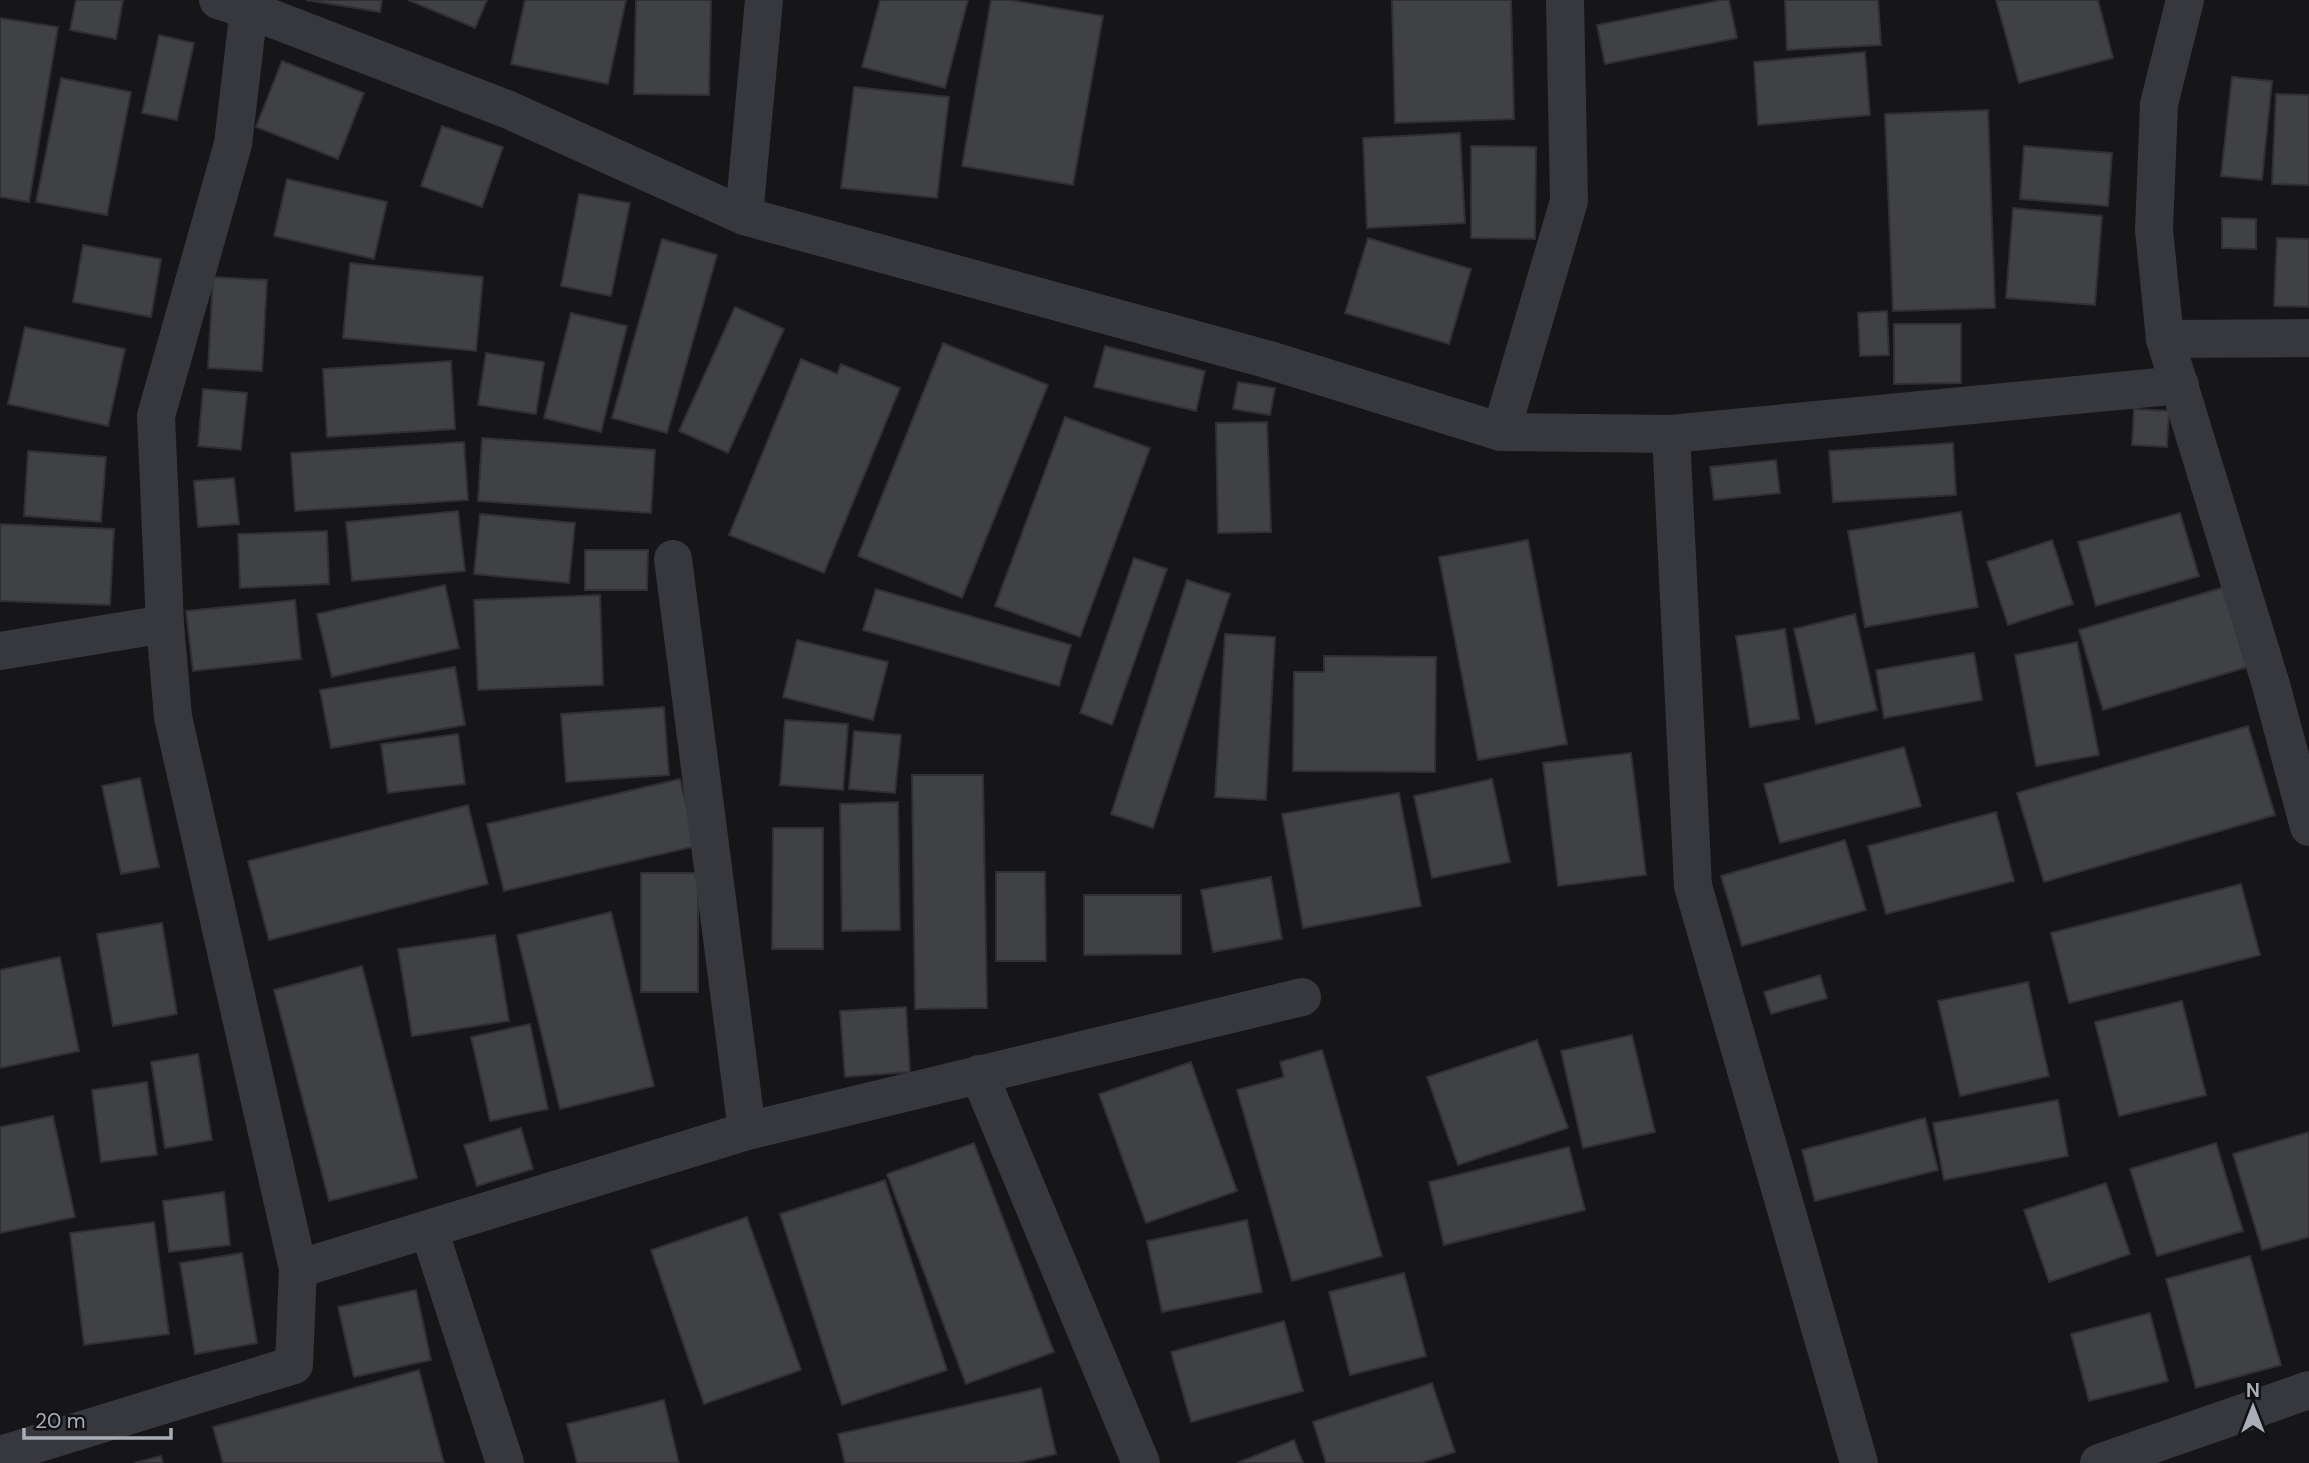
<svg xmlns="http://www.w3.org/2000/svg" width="2309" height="1463" font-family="'DM Sans',sans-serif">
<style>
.building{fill:#404145;stroke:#303034;stroke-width:2}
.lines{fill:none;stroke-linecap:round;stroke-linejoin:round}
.minor{stroke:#37383d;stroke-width:38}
</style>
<rect width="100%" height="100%" fill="#161618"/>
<g class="building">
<path d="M 76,0 L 123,0 L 116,39 L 70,30 Z"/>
<path d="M 306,0 L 382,0 L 380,12 Z"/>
<path d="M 408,0 L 487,0 L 475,28 Z"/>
<path d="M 525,0 L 626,0 L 608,84 L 511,64 Z"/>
<path d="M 636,0 L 711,0 L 709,95 L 634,94 Z"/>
<path d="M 880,0 L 968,0 L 945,88 L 862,67 Z"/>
<path d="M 991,0 L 1010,0 L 1103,16 L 1073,185 L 962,166 Z"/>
<path d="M 1392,0 L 1511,0 L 1514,119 L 1395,123 Z"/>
<path d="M 1722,0 L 1729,0 L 1737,38 L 1605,64 L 1597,25 Z"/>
<path d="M 1785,0 L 1878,0 L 1881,45 L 1787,50 Z"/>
<path d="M 1996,0 L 2098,0 L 2113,58 L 2019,83 Z"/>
<path d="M 0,18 L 58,27 L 29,202 L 0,197 Z"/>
<path d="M 159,35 L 194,43 L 177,120 L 142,113 Z"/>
<path d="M 1865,52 L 1870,115 L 1758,125 L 1754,62 Z"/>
<path d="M 282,61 L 364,93 L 338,159 L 256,127 Z"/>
<path d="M 2232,77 L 2272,81 L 2262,180 L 2221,176 Z"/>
<path d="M 61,78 L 131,92 L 107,215 L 36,202 Z"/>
<path d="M 854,87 L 949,97 L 937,198 L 841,188 Z"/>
<path d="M 2276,94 L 2309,95 L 2309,185 L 2272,184 Z"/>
<path d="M 1988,110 L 1995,308 L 1893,311 L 1885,114 Z"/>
<path d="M 442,126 L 503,147 L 482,207 L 421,186 Z"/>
<path d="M 1460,133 L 1465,223 L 1367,228 L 1363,138 Z"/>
<path d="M 1471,146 L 1536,147 L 1535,239 L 1471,238 Z"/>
<path d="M 2024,146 L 2112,153 L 2108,206 L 2020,199 Z"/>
<path d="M 287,179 L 387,202 L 374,259 L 274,236 Z"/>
<path d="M 579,194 L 630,203 L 611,296 L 561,286 Z"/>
<path d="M 2013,208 L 2102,216 L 2095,305 L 2006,298 Z"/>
<path d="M 2222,218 L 2256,219 L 2256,249 L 2222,248 Z"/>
<path d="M 1368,238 L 1471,269 L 1449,344 L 1345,313 Z"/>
<path d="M 2277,238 L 2309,239 L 2309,307 L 2274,306 Z"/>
<path d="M 662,239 L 717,255 L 667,433 L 612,418 Z"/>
<path d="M 83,245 L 161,259 L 151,317 L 73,302 Z"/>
<path d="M 350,263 L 483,277 L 476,351 L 343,338 Z"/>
<path d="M 213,277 L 267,280 L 262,371 L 208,368 Z"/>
<path d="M 735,307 L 784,329 L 728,453 L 679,431 Z"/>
<path d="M 1887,311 L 1889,355 L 1860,356 L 1858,313 Z"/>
<path d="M 571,313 L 627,326 L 601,432 L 544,418 Z"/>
<path d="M 1894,324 L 1961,324 L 1961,383 L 1894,384 Z"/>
<path d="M 25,327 L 125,349 L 108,426 L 8,404 Z"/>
<path d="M 943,343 L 1048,385 L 962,598 L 858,556 Z"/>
<path d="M 1105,346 L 1205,371 L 1196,411 L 1094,387 Z"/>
<path d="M 486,353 L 544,362 L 536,414 L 478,405 Z"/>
<path d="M 801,359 L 837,374 L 841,364 L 900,388 L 824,573 L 729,535 Z"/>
<path d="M 451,361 L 455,429 L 327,437 L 323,369 Z"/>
<path d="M 1238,382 L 1275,388 L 1270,415 L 1233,409 Z"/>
<path d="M 203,389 L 247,393 L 241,450 L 198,446 Z"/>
<path d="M 2134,409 L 2169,411 L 2167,447 L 2132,445 Z"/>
<path d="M 1065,417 L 1150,448 L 1080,637 L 995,606 Z"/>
<path d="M 1267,422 L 1271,532 L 1218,533 L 1216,423 Z"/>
<path d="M 482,438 L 655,450 L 651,513 L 478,501 Z"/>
<path d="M 464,442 L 468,500 L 295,511 L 291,453 Z"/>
<path d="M 1953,443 L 1956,495 L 1833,502 L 1829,451 Z"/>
<path d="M 28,451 L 106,457 L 101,522 L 24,516 Z"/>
<path d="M 1776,460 L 1780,493 L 1714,500 L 1710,467 Z"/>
<path d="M 234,478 L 239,524 L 198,527 L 194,481 Z"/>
<path d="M 458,511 L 465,571 L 352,581 L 346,522 Z"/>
<path d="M 1961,512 L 1978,607 L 1865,627 L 1848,531 Z"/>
<path d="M 2180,513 L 2199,576 L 2096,606 L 2078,542 Z"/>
<path d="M 480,514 L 575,523 L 569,583 L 474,574 Z"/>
<path d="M 0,524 L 114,529 L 110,605 L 0,601 Z"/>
<path d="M 327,531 L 329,584 L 240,588 L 238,534 Z"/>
<path d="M 1528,540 L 1567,744 L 1478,760 L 1439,557 Z"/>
<path d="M 2052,540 L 2073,604 L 2008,625 L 1987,562 Z"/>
<path d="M 585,550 L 648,550 L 647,590 L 585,590 Z"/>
<path d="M 1134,558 L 1167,569 L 1112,725 L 1080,713 Z"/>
<path d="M 1187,580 L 1230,594 L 1153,828 L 1111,814 Z"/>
<path d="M 445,585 L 459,648 L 332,677 L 317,614 Z"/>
<path d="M 2228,586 L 2251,666 L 2103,710 L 2079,630 Z"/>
<path d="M 876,589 L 1071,645 L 1059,686 L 863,630 Z"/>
<path d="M 600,595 L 603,685 L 478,690 L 474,600 Z"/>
<path d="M 295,600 L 301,659 L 193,671 L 186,611 Z"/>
<path d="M 1855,614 L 1877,710 L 1816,724 L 1794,629 Z"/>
<path d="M 1785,629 L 1799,719 L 1750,727 L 1736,636 Z"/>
<path d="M 1225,634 L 1275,637 L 1266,800 L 1215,797 Z"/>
<path d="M 797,640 L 888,662 L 873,720 L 783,697 Z"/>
<path d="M 2077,642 L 2099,755 L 2036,766 L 2015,655 Z"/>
<path d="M 1974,653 L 1982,700 L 1884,718 L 1876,670 Z"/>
<path d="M 1324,656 L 1436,657 L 1435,772 L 1293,771 L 1294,672 L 1324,672 Z"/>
<path d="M 455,667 L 465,725 L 331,748 L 320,690 Z"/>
<path d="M 664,707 L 669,775 L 566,782 L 561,714 Z"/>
<path d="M 785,720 L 848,724 L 843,790 L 780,785 Z"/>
<path d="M 2248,726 L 2275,815 L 2044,882 L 2017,793 Z"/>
<path d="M 854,731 L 901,735 L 895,793 L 849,789 Z"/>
<path d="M 458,734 L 465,784 L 388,793 L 381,744 Z"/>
<path d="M 1904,747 L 1921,806 L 1780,843 L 1764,784 Z"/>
<path d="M 1631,753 L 1646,875 L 1558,886 L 1543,763 Z"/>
<path d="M 912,775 L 983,775 L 987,1008 L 915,1009 Z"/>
<path d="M 140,778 L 159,867 L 121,874 L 102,786 Z"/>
<path d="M 680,779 L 696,846 L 504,891 L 487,824 Z"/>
<path d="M 1492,779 L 1510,862 L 1432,878 L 1414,796 Z"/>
<path d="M 1399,793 L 1421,906 L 1303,928 L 1282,814 Z"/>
<path d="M 898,802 L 900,930 L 842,931 L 840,804 Z"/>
<path d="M 468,805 L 488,884 L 269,940 L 248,861 Z"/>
<path d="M 1996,812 L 2014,881 L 1886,914 L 1868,846 Z"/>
<path d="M 773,828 L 823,828 L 823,949 L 772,949 Z"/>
<path d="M 1845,840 L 1866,910 L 1742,946 L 1721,876 Z"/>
<path d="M 996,872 L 1045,872 L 1046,961 L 996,961 Z"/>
<rect x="641" y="873" width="57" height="119"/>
<path d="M 1271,877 L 1282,939 L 1213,952 L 1201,890 Z"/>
<path d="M 2241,884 L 2260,955 L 2069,1003 L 2051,933 Z"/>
<path d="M 1084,895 L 1181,895 L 1181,954 L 1084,955 Z"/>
<path d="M 611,912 L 654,1086 L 560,1109 L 517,935 Z"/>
<path d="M 162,923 L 177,1014 L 113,1026 L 97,934 Z"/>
<path d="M 495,935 L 509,1021 L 412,1036 L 398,949 Z"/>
<path d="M 60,957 L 79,1051 L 0,1068 L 0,970 Z"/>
<path d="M 362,966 L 417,1178 L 329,1201 L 274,990 Z"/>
<path d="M 1820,975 L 1827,998 L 1771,1014 L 1764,992 Z"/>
<path d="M 2028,982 L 2049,1076 L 1960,1096 L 1938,1001 Z"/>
<path d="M 2182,1001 L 2206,1095 L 2119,1116 L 2095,1022 Z"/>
<path d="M 906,1007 L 910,1072 L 845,1077 L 840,1011 Z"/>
<path d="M 530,1024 L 548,1109 L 490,1121 L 471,1037 Z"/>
<path d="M 1632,1035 L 1655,1132 L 1583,1148 L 1561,1051 Z"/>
<path d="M 1537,1040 L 1568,1128 L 1458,1165 L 1427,1077 Z"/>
<path d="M 1322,1050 L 1382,1256 L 1292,1281 L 1237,1090 L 1284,1077 L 1280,1062 Z"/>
<path d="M 198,1054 L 212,1140 L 165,1148 L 151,1062 Z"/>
<path d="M 1191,1062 L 1237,1191 L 1146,1223 L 1099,1094 Z"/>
<path d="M 147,1082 L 157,1155 L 101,1162 L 92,1090 Z"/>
<path d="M 2058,1100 L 2068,1156 L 1944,1180 L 1933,1123 Z"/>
<path d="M 53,1116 L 75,1217 L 0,1233 L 0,1127 Z"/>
<path d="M 1925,1118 L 1938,1170 L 1815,1201 L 1802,1150 Z"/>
<path d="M 521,1128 L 533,1169 L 477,1186 L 464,1145 Z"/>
<path d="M 2309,1132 L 2309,1237 L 2262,1250 L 2233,1154 Z"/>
<path d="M 974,1143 L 1054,1352 L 966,1384 L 887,1174 Z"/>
<path d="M 2216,1143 L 2243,1231 L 2157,1256 L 2130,1169 Z"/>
<path d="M 1569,1147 L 1585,1210 L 1444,1245 L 1429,1182 Z"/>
<path d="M 885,1180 L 947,1370 L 842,1405 L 780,1214 Z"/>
<path d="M 2106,1183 L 2130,1254 L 2049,1282 L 2024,1210 Z"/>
<path d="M 224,1192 L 230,1245 L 169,1252 L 163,1201 Z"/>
<path d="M 747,1217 L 801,1370 L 704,1404 L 651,1250 Z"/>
<path d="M 1247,1220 L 1262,1292 L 1162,1312 L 1147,1241 Z"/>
<path d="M 154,1222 L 169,1334 L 84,1345 L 70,1233 Z"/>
<path d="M 242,1253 L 257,1343 L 195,1354 L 180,1263 Z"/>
<path d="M 2250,1256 L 2281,1365 L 2196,1388 L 2166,1279 Z"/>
<path d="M 1404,1273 L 1426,1356 L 1350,1375 L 1329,1292 Z"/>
<path d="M 416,1290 L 431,1360 L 354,1377 L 338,1307 Z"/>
<path d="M 2150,1313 L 2168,1381 L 2089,1401 L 2071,1334 Z"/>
<path d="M 1284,1321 L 1303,1391 L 1191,1422 L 1171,1352 Z"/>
<path d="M 419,1370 L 444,1463 L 223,1463 L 213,1427 Z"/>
<path d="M 1432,1383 L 1455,1452 L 1421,1463 L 1326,1463 L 1313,1422 Z"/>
<path d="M 1041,1388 L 1056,1454 L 1018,1463 L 845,1463 L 838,1434 Z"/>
<path d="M 664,1400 L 679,1463 L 577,1463 L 567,1424 Z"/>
<path d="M 1294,1440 L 1303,1463 L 1237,1463 Z"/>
<path d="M 161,1456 L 163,1463 L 134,1463 Z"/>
</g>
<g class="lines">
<g class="minor">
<path d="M 218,0 L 250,10 L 509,110 L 744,216 L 1266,359 L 1501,432 L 1671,434 L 2180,385"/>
<path d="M 2185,0 L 2159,104 L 2154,230 L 2165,339 L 2271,685 L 2309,827"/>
<path d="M 744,216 L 764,0"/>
<path d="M 2165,339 L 2309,338"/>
<path d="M 1501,432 L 1569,201 L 1565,0"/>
<path d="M 1671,434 L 1693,886 L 1859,1463"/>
<path d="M 673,559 L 747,1131"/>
<path d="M 0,651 L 165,624"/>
<path d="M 979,1074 L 1141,1463"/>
<path d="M 429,1230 L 505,1463"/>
<path d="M 298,1269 L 747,1131 L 1302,997"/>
<path d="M 0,1455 L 294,1365 L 298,1269 L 173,717 L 165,624 L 156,416 L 233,144 L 250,0"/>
<path d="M 2099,1463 L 2309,1390"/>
</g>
</g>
<g transform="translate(2253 1407)" stroke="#111113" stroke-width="5" paint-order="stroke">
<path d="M0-5L12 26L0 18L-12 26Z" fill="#a8adb8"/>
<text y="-10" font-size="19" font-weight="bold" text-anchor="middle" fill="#a8adb8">N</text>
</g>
<path d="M24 1428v10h147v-10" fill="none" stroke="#a8adb8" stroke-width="3.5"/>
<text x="35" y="1428" font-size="21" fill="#a8adb8" stroke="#111113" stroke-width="5" paint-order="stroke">20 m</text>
</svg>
